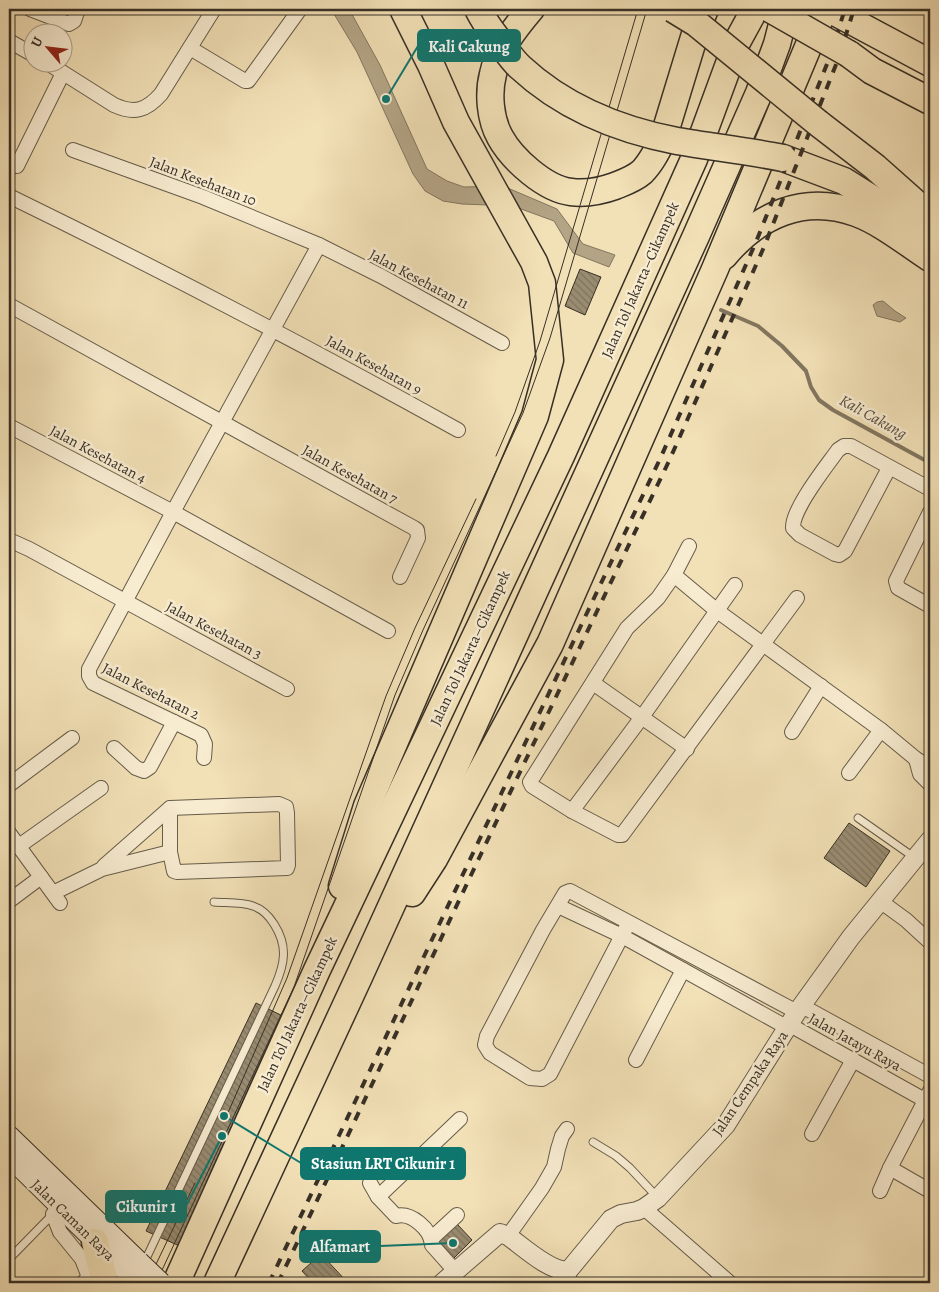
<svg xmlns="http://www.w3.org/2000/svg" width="939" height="1292" font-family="Alegreya,serif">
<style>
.water{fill:#b3a485;stroke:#82765f}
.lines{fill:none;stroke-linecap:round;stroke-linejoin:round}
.stream{stroke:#82765f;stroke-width:4}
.building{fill:url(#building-back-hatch);stroke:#383026}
.service-casing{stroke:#665c4a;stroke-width:9}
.minor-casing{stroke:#665c4a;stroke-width:16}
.tertiary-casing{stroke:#665c4a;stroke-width:20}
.secondary-casing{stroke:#383026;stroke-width:22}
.motorway-casing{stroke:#383026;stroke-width:29}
.service{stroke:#f7ebd0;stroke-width:7}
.minor{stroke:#f7ebd0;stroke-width:14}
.tertiary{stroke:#f7ebd0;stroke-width:18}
.secondary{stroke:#f7ebd0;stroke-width:20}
.motorway{stroke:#f2e0b6;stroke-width:26}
.tram{stroke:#383026;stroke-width:1}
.rail{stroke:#383026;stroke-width:4;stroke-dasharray:9 9;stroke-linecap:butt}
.secondary-bridge-casing{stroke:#383026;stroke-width:22;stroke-linecap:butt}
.motorway-bridge-casing{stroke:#383026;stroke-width:29;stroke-linecap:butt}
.secondary-bridge{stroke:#f7ebd0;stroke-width:20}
.motorway-bridge{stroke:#f2e0b6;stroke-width:26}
.labels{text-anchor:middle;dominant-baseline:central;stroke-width:5;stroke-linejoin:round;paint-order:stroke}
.street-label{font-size:15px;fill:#383026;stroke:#f7ebd0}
.water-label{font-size:16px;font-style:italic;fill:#574d3e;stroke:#f7ebd0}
.leader{fill:none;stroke:#0f766e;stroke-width:2}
.callout-dot{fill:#0f766e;stroke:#f7ebd0;stroke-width:2}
.callout{fill:#0f766e;stroke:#0f766e;stroke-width:2}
.callout-label{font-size:16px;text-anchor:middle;font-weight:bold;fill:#fff}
</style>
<defs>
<pattern id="building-back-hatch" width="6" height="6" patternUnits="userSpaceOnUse" patternTransform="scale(1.25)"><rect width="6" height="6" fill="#998c71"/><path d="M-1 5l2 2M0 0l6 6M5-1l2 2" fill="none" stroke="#7e735d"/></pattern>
</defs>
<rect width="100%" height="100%" fill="#f2e0b6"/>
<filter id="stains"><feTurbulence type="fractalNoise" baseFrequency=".004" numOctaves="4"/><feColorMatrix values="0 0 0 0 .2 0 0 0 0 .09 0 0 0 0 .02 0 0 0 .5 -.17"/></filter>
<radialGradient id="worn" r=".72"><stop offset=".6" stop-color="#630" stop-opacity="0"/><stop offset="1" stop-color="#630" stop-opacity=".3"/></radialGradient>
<g class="water">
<path d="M 331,9 L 349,9 L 380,65 L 427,169 L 447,181 L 464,187 L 503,186 L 557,209 L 583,244 L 615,255 L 609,267 L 573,253 L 554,221 L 513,206 L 462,204 L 443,201 L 425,191 L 413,174 L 357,52 Z"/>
<path d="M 883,301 L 895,311 L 906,318 L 900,322 L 877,316 L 873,305 L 877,302 Z"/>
</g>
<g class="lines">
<path class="stream" d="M 721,310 L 758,326 L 782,346 L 806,371 L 811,387 L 819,400 L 833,410 L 930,463"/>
</g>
<g class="building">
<path d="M 580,269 L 601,277 L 585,315 L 565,306 Z"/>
<path d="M 849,823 L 890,851 L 866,887 L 824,858 Z"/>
<path d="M 256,1003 L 291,1020 L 184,1248 L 146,1231 Z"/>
<path d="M 457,1224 L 472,1240 L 450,1262 L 435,1246 Z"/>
<path d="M 321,1254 L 348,1283 L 313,1283 L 302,1271 Z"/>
</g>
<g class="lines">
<defs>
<g id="service">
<path d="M 858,818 L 915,858"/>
<path d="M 593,1142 L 616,1156 L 630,1168 L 658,1198"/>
<path d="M 9,1259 L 54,1213"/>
<path d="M 144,1263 L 275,986 C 285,963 288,946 274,924 C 269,916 262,909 253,906 C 242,902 226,903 214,902"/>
<path d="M 9,1278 L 14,1283"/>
</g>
<g id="minor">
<path d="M 30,9 L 69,24 L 74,21 L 78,9"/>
<path d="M 9,41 L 32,54"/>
<path d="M 190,48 L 245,81 L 248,81 L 300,9"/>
<path d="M 46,62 L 114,105 C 134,114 146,111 161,94 L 214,9"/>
<path d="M 73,150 L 203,197 L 319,245 L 381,276 L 502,343"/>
<path d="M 17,166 L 63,73"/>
<path d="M 9,196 C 161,270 310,348 458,430"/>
<path d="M 9,305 L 414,528 L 417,530 L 418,538 L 400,577"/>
<path d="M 9,426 L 173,512 L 388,631"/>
<path d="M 889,468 L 845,551 L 839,555 L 835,554 L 800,535 L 793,528 C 792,509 826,467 838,450 L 844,446 L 851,446 L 930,489"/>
<path d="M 930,512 L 896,581 L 898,588 L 930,606"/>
<path d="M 9,540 L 29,549 L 287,689"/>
<path d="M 689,546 L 674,575 L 658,598 L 627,628 L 530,782 L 532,786 L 572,811 L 618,835 L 622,835 L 797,598"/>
<path d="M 674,575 L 716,610 L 881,730 L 916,759 L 930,767"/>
<path d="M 593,683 L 687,749"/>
<path d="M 792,732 L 821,686"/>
<path d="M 114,748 L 136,768 L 144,771 L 150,767 L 174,722"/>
<path d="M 204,758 L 205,744 L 201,735 L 93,683 L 89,676 L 89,669 L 173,512 L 319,245"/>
<path d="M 916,759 L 920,774 L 930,784"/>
<path d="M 849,773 L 881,730"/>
<path d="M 9,785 L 72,738"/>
<path d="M 279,804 L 286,807 L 287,813 L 288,865 L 287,868 L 177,872 L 174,871 L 170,852 L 170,808 Z"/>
<path d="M 572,811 L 642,717 L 735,585"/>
<path d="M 9,833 L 60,903"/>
<path d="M 19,846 L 101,788"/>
<path d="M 104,866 L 170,808"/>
<path d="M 53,893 L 102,869 L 170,852"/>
<path d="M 9,901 L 41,877"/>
<path d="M 880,901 L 906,920 L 930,942"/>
<path d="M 558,906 L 622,936 L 788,1028"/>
<path d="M 628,924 L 550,1074 L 542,1079 L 530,1078 L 490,1053 L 485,1045 L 487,1036 L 543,930 L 565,893 L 570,891 L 797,1012"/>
<path d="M 802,1006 L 930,1076"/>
<path d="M 790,1025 L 930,1103"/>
<path d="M 636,1060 L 683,970"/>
<path d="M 812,1134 L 853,1060"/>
<path d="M 890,1168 L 930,1191"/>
<path d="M 370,1183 L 378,1197 L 396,1216 C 411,1212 431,1229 432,1245 L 456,1272"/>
<path d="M 880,1191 L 890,1168 L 930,1091"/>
<path d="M 378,1197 L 460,1119"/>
<path d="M 644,1208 L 730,1283"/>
<path d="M 53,1214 L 60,1232 L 82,1259 L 89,1277 L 83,1283"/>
<path d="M 508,1236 L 542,1188 L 554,1167 L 558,1149 L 562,1136 L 567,1129"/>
<path d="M 431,1239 L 457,1215"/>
<path d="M 563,1272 L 572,1283"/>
</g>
<path id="tertiary" d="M 442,1283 L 500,1233 L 508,1236 C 522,1246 552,1274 569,1270 L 611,1219 L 621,1214 L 637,1211 L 644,1208 L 658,1198 L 726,1125 L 797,1012 L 851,937 L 930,840"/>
<g id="secondary">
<path d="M 9,1136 L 139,1262"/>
<path d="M 9,1156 L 131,1276"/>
</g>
<g id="motorway">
<path d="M 531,9 C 515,28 498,49 493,74 C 488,93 490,119 500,137 C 512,159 545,189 571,192 C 586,194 601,191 615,186 C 625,182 634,179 642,172 C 651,163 657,151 663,139 L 695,34 L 705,9"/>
<path d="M 829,9 L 930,63"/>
<path d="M 849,54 L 872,71 L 930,101"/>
<path d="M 818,123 L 875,167 L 930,216"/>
<path d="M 783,158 L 844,181 L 930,235"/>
<path d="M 724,256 C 758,215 804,194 856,213 C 881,222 907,243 930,258"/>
<path d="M 342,886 L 367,806 L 535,416 L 550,360 L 542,283 L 534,262 L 456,122 L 431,65 L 403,9"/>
<path d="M 412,893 L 434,859 L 550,644 L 715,269 L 824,9"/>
<path d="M 95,1242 L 105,1283"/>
<path d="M 176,1283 L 317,970 L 561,456 L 694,159 L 737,42 L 755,9"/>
<path d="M 217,1283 L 359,977 L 696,236 L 759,93 L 777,44 L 786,9"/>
</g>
</defs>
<use href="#service" class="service-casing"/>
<use href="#minor" class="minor-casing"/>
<use href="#tertiary" class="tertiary-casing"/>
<use href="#secondary" class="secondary-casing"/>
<use href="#motorway" class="motorway-casing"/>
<use href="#service" class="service"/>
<use href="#minor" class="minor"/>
<use href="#tertiary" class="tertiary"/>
<use href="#secondary" class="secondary"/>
<use href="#motorway" class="motorway"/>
<g class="tram">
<path d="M 496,456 L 515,412 L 540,341 L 638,9"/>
<path d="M 227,1115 L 287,978 L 386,696 L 415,628 L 476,499"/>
<path d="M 147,1283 L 195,1183"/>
<path d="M 156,1283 L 294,987 L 395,695 L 423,630 L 523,413 L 550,338 L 647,9"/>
</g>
<g class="rail">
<path d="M 269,1283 L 660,459 L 756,242 L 829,59 L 845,9"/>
<path d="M 278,1283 L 508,797 L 669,461 L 764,247 L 839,57 L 854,9"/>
</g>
<defs>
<g id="secondary-bridge">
<path d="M 139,1262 L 161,1283"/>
<path d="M 131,1276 L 138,1283"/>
</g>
<g id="motorway-bridge">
<path d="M 478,9 C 483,19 489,28 496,37 C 504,47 511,59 520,67 C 563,107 620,130 677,141 C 712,147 748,151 783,158"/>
<path d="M 673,9 L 696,23 L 818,123"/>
<path d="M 770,9 L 849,54"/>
</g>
</defs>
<use href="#secondary-bridge" class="secondary-bridge-casing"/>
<use href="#motorway-bridge" class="motorway-bridge-casing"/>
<use href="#secondary-bridge" class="secondary-bridge"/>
<use href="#motorway-bridge" class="motorway-bridge"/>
</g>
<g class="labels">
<g class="street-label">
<text transform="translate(203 181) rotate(21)">Jalan Kesehatan 10</text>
<text transform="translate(419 279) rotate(28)">Jalan Kesehatan 11</text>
<text transform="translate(640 280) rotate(-66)">Jalan Tol Jakarta–Cikampek</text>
<text transform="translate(374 365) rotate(29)">Jalan Kesehatan 9</text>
<text transform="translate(98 454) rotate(28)">Jalan Kesehatan 4</text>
<text transform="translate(350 474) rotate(29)">Jalan Kesehatan 7</text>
<text transform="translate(214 630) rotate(28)">Jalan Kesehatan 3</text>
<text transform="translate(470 648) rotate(-65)">Jalan Tol Jakarta–Cikampek</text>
<text transform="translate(151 691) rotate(27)">Jalan Kesehatan 2</text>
<text transform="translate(297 1014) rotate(-65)">Jalan Tol Jakarta–Cikampek</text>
<text transform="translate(855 1042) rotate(29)">Jalan Jatayu Raya</text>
<text transform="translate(750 1083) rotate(-56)">Jalan Cempaka Raya</text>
<text transform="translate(73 1220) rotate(44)">Jalan Caman Raya</text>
</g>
<g class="water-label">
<text transform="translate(873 417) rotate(29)">Kali Cakung</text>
</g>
</g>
<path class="leader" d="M386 99L418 46M224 1116L301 1163M222 1136L186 1206M453 1243L380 1246"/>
<g class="callout-dot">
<circle cx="386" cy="99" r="5"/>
<circle cx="224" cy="1116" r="5"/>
<circle cx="222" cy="1136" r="5"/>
<circle cx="453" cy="1243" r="5"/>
</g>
<g class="callout">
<rect x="418" y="30" width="102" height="31" rx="5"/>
<rect x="301" y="1148" width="164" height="31" rx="5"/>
<rect x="106" y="1191" width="80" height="31" rx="5"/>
<rect x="300" y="1231" width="80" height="31" rx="5"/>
</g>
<g class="callout-label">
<text x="469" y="52">Kali Cakung</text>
<text x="383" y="1169">Stasiun LRT Cikunir 1</text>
<text x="146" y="1212">Cikunir 1</text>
<text x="340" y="1252">Alfamart</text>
</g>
<rect width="939" height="1292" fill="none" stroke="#f2e0b6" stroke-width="30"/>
<rect x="10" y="10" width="919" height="1272" fill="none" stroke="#383026" stroke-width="2.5"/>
<rect x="15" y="15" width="909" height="1262" fill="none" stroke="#383026"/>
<g transform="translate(48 48) rotate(298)"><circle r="24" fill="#f7ebd0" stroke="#aba08c"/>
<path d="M0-4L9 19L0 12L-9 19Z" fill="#8f2418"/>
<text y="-8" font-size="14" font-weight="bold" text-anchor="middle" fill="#383026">U</text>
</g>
<rect width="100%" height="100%" filter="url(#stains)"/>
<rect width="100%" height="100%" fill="url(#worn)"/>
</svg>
